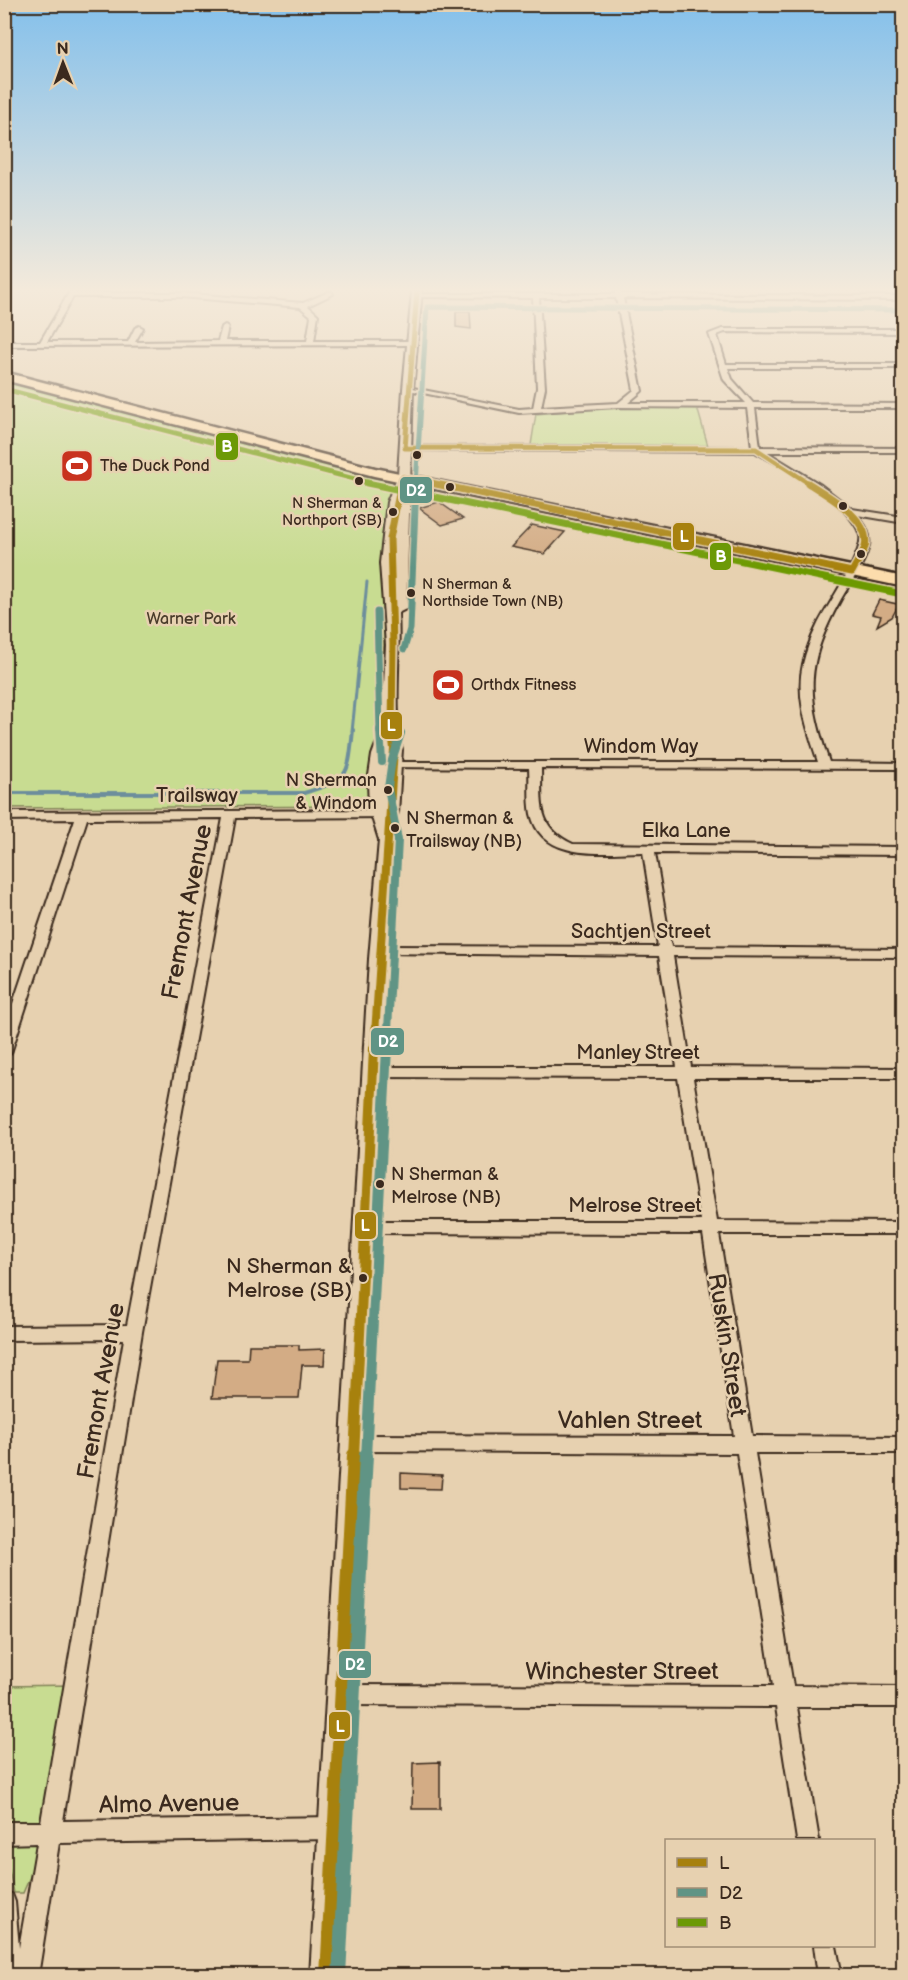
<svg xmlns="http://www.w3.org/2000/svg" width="908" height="1980" font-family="'Balsamiq Sans',sans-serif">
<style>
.green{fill:#c8dc91;stroke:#828358;stroke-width:1.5}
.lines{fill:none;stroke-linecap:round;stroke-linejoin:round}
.stream-far1{stroke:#6d8e9c;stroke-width:3}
.stream{stroke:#6d8e9c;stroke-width:4}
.building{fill:#d3ac85;stroke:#3b2a1e;stroke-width:1.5}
.street-casing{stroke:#3b2a1e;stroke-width:4}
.secondary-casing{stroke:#3b2a1e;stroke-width:4}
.primary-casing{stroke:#3b2a1e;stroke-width:5}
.street{fill:#e7d1b0;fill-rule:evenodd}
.secondary{fill:#e7d1b0;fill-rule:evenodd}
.primary{fill:#fcdcac;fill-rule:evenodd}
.bus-1-far4-casing{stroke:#e7d1b0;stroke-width:8}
.bus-1-far3-casing{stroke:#e7d1b0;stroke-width:10}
.bus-1-far2-casing{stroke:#e7d1b0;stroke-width:13}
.bus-1-far1-casing{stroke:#e7d1b0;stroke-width:15}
.bus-1-casing{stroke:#e7d1b0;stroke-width:18}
.bus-2-far4-casing{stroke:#e7d1b0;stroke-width:8}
.bus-2-far3-casing{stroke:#e7d1b0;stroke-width:10}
.bus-2-far2-casing{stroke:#e7d1b0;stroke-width:13}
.bus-2-far1-casing{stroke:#e7d1b0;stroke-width:15}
.bus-2-casing{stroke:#e7d1b0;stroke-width:18}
.bus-3-far1-casing{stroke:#e7d1b0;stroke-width:8}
.bus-3-casing{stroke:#e7d1b0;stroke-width:10}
.bus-1-far4{stroke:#a7810e;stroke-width:5}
.bus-1-far3{stroke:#a7810e;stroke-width:7}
.bus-1-far2{stroke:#a7810e;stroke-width:8}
.bus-1-far1{stroke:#a7810e;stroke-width:10}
.bus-1{stroke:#a7810e;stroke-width:14}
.bus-2-far4{stroke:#609485;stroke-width:5}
.bus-2-far3{stroke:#609485;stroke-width:7}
.bus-2-far2{stroke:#609485;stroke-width:8}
.bus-2-far1{stroke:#609485;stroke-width:10}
.bus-2{stroke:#609485;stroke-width:14}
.bus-3-far1{stroke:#6c9906;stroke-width:5}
.bus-3{stroke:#6c9906;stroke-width:7}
.bus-dot{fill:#3b2a1e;stroke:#e7d1b0;stroke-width:2}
.labels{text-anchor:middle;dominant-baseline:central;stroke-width:5;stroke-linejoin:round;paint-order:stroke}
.far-bus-label{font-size:15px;fill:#3b2a1e;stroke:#e7d1b0;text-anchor:end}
.far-poi-label{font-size:16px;fill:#3b2a1e;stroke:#e7d1b0;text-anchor:start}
.far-park-label{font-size:16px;fill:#493c2a;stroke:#e7d1b0}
.bus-label{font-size:18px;fill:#3b2a1e;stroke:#e7d1b0;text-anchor:start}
.street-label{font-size:20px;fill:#3b2a1e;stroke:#e7d1b0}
.near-bus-label{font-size:21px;fill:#3b2a1e;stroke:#e7d1b0;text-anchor:end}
.near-street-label{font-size:24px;fill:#3b2a1e;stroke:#e7d1b0}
.line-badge{stroke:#e7d1b0;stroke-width:2}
.badge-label{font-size:16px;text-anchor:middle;font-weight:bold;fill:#fff}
</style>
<rect width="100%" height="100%" fill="#e7d1b0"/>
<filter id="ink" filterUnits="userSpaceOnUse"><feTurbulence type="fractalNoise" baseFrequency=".0167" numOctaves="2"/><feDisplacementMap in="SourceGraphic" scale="12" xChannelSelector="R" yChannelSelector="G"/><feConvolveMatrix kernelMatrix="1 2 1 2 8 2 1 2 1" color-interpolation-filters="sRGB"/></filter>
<g filter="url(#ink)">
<g class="green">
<path d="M 5,378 L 393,481 L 375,806 L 5,808 Z"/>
<path d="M 612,407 L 697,407 L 708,446 L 531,445 L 536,414 Z"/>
<path d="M 73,1685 L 49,1832 L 23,1893 L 14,1893 L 5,1853 L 4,1686 Z"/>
</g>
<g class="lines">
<path class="stream-far1" d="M 352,732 L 367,582"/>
<path class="stream" d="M 4,793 L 304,793 C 350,779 348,777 353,730"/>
</g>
<g class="building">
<path d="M 456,311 L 470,311 L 471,329 L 456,327 Z"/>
<path d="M 439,502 L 463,519 L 442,525 L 419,508 Z"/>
<path d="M 532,525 L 565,532 L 545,554 L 511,547 Z"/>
<path d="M 879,600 L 897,604 L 898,606 L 892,617 L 877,626 L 881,616 L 872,614 Z"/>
<path d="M 249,1345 L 299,1345 L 299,1350 L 325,1349 L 324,1365 L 302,1365 L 299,1398 L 212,1398 L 217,1359 L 248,1359 Z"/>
<path d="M 401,1473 L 442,1475 L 441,1489 L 401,1488 Z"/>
<path d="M 440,1762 L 440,1809 L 412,1809 L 413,1763 Z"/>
</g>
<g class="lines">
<defs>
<g id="street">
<path d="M 70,291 L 76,291 L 75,293 L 181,293 L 303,303 L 331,291 L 333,294 L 308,306 L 318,315 L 314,341 L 412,341 L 416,343 L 412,345 L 4,346 L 4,342 L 40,342 ZM 73,297 L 181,297 L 300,307 L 311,316 L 307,341 L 225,341 L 228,327 L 225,325 L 222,327 L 218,341 L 135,342 L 143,328 L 139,326 L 135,328 L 128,342 L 47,342 Z"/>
<path d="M 615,291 L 621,291 L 622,294 L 904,296 L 904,300 L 623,298 L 642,391 L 628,403 L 746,403 L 724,380 L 709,334 L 722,329 L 904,329 L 904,333 L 725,332 L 717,335 L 726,364 L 904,364 L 904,368 L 728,368 L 732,379 L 753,403 L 904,404 L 904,408 L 755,408 L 760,447 L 904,448 L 904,452 L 767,452 L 821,485 L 852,509 L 904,517 L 904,523 L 857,515 C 865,524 871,533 869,546 C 864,565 851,582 841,599 C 805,664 806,694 829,762 L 904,763 L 904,769 L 541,768 C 542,804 536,827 573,844 L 904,847 L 904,855 L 655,853 L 671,947 L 904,949 L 904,957 L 673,956 L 691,1067 L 904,1068 L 904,1078 L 693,1078 L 717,1221 L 904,1222 L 904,1234 L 719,1234 L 752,1436 L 904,1437 L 904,1453 L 755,1453 L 793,1686 L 904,1687 L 904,1707 L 797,1707 L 819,1840 L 797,1840 L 776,1707 L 341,1705 L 334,1702 L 331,1695 L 334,1688 L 341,1685 L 773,1686 L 737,1453 L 355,1451 L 349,1449 L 346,1443 L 349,1437 L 355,1435 L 734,1436 L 703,1234 L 366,1233 L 360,1232 L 358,1227 L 360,1222 L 366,1221 L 701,1221 L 678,1078 L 373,1077 L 368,1076 L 366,1072 L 368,1068 L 373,1067 L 677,1067 L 659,956 L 374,953 L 372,950 L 379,946 L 658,947 L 643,852 C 606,852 542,863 531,814 C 528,799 530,783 529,768 L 383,767 L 377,764 L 379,762 L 818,762 C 808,731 795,697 803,664 C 806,651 811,638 817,626 C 826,607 864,553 860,536 C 853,505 782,467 755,452 L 405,450 L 401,448 L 405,446 L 752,447 L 747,408 L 618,407 L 519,413 L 404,389 L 408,387 L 519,409 L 533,408 L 537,388 L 533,298 L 416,297 L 414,294 L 615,294 ZM 539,298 L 616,298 L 634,390 L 618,403 L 541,407 L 545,388 Z"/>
<path d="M 389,810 L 393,811 L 395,814 L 393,817 L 235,818 L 142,1332 L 63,1821 L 335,1817 L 343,1820 L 346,1828 L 343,1836 L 335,1839 L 59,1843 L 38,1976 L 4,1976 L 4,1891 L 12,1894 L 15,1902 L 19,1948 L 37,1843 L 4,1844 L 4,1822 L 41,1822 L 124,1339 L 4,1340 L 4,1326 L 127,1325 L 223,818 L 87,819 L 11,1053 L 4,1058 L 4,1030 L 75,819 L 4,820 L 4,812 Z"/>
<path d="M 814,1946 L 836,1946 L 842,1976 L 818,1976 Z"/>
</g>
<path id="secondary" d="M 412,291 L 422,291 L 413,389 L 406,609 L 398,613 C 401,658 393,705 402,749 L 389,959 L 344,1976 L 310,1976 L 369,959 L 379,840 L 369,808 L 368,782 L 372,755 L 382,728 L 386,645 L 380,563 L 387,502 L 398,475 L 403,389 Z"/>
<path id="primary" d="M 4,372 L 375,468 L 904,577 L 904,587 L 374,476 L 4,380 Z"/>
</defs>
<use href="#street" class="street-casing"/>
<use href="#secondary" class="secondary-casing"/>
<use href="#primary" class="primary-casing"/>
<use href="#street" class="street"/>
<use href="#secondary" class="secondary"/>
<use href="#primary" class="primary"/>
<defs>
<g id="bus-1-far4">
<path d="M 417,291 L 405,448 L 756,449 L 810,484"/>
<path d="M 403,477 L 438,484"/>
<path d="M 401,484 L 403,477"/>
</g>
<g id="bus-1-far3">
<path d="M 431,483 L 852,572 C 856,564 862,555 865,547 C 872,519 826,495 808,483"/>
<path d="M 392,732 L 393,644 L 390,539 L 401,483"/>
</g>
<path id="bus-1-far2" d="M 374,1049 L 394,749 L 392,730"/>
<path id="bus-1-far1" d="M 354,1457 L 374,1048"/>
<path id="bus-1" d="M 327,1976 L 354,1455"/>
<path id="bus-2-far4" d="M 416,484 L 427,307 L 904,310"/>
<g id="bus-2-far3">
<path d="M 377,612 L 380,732"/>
<path d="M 404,649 L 410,629 L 416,483"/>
</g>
<g id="bus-2-far2">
<path d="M 380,730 L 382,762"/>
<path d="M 387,1049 L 398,840 L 388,788 L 392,760 L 401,733"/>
</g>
<path id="bus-2-far1" d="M 366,1457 L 387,1048"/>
<path id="bus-2" d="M 339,1976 L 366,1455"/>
<path id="bus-3-far1" d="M 4,389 L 374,484"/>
<path id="bus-3" d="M 367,483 L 902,594"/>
</defs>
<use href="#bus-1-far4" class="bus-1-far4-casing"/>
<use href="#bus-1-far3" class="bus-1-far3-casing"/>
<use href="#bus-1-far2" class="bus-1-far2-casing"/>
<use href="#bus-1-far1" class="bus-1-far1-casing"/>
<use href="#bus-1" class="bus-1-casing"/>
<use href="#bus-2-far4" class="bus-2-far4-casing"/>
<use href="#bus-2-far3" class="bus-2-far3-casing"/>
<use href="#bus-2-far2" class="bus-2-far2-casing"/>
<use href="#bus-2-far1" class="bus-2-far1-casing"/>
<use href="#bus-2" class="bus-2-casing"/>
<use href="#bus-3-far1" class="bus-3-far1-casing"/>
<use href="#bus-3" class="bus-3-casing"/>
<use href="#bus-1-far4" class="bus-1-far4"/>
<use href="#bus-1-far3" class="bus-1-far3"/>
<use href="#bus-1-far2" class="bus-1-far2"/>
<use href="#bus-1-far1" class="bus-1-far1"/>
<use href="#bus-1" class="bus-1"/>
<use href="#bus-2-far4" class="bus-2-far4"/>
<use href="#bus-2-far3" class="bus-2-far3"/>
<use href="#bus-2-far2" class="bus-2-far2"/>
<use href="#bus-2-far1" class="bus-2-far1"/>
<use href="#bus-2" class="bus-2"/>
<use href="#bus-3-far1" class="bus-3-far1"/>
<use href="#bus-3" class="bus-3"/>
</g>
</g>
<linearGradient id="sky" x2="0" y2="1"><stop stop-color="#84c0eb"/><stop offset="0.51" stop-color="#f4eadb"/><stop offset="1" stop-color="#f4eadb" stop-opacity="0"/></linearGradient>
<rect width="908" height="568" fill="url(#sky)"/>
<defs>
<symbol id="stadium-square" viewBox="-11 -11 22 22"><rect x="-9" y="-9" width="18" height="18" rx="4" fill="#c8321e" stroke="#e7d1b0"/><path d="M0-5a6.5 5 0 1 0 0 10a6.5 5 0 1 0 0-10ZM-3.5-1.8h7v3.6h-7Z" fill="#fff"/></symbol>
</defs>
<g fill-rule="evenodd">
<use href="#stadium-square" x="58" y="447" width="38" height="38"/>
<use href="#stadium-square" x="429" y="666" width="38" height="38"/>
</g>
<g class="bus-dot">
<circle cx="417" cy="455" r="5"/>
<circle cx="359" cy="481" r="5"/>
<circle cx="450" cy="487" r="5"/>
<circle cx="843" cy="506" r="5"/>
<circle cx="393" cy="512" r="5"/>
<circle cx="861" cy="554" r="5"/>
<circle cx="411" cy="593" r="5"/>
<circle cx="388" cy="790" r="5"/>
<circle cx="395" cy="828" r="5"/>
<circle cx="380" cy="1184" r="5"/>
<circle cx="363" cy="1278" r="5"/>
</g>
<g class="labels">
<g class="far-bus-label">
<text x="382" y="503">N Sherman &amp;<tspan x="382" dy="17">Northport (SB)</tspan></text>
<text x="422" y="584" text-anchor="start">N Sherman &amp;<tspan x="422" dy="17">Northside Town (NB)</tspan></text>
</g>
<g class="far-poi-label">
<text x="100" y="466">The Duck Pond</text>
<text x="471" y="685">Orthdx Fitness</text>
</g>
<g class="far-park-label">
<text x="191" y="619">Warner Park</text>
</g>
<g class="bus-label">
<text x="377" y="780" text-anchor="end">N Sherman<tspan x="377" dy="23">&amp; Windom</tspan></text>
<text x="406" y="818">N Sherman &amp;<tspan x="406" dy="23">Trailsway (NB)</tspan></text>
<text x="391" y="1174">N Sherman &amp;<tspan x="391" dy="23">Melrose (NB)</tspan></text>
</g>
<g class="street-label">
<text x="641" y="747">Windom Way</text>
<text x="197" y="796">Trailsway</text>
<text x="686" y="831">Elka Lane</text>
<text x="641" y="932">Sachtjen Street</text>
<text x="638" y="1053">Manley Street</text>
<text x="635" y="1206">Melrose Street</text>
</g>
<g class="near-bus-label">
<text x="352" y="1266">N Sherman &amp;<tspan x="352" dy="24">Melrose (SB)</tspan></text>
</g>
<g class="near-street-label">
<text transform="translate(187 912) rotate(-79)">Fremont Avenue</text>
<text transform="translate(727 1345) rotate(81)">Ruskin Street</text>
<text transform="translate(101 1391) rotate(-80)">Fremont Avenue</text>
<text x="630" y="1420">Vahlen Street</text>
<text x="622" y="1671">Winchester Street</text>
<text transform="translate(169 1804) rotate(-1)">Almo Avenue</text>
</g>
</g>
<g class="line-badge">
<rect x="215" y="432" width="24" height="29" rx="6" fill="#6c9906"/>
<rect x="399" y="476" width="34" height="28" rx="6" fill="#609485"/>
<rect x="672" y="522" width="23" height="29" rx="6" fill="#a7810e"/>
<rect x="709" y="542" width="23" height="29" rx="6" fill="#6c9906"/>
<rect x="380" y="711" width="23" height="29" rx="6" fill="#a7810e"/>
<rect x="370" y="1027" width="35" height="29" rx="6" fill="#609485"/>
<rect x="354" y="1211" width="23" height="29" rx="6" fill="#a7810e"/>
<rect x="338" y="1650" width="34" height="29" rx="6" fill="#609485"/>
<rect x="328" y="1711" width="23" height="29" rx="6" fill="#a7810e"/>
</g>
<g class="badge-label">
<text x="227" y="452">B</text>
<text x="416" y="496">D2</text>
<text x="684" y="542">L</text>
<text x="721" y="562">B</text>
<text x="391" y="731">L</text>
<text x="388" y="1047">D2</text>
<text x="365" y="1231">L</text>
<text x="355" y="1670">D2</text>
<text x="340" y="1732">L</text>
</g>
<rect width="908" height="1980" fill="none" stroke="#e7d1b0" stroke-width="24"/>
<rect x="12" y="12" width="884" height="1956" fill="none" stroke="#3b2a1e" stroke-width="2" filter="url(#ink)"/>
<rect x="665" y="1839" width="210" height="108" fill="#e7d1b0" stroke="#a28e76" stroke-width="1.5"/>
<rect x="677" y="1858" width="30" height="9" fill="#a7810e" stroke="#a28e76" stroke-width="1.5"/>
<text x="719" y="1869" font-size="18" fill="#3b2a1e">L</text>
<rect x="677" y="1888" width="30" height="9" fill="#609485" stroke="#a28e76" stroke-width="1.5"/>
<text x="719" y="1899" font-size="18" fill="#3b2a1e">D2</text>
<rect x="677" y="1918" width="30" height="9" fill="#6c9906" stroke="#a28e76" stroke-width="1.5"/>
<text x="719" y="1929" font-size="18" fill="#3b2a1e">B</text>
<g transform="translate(63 63) rotate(359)" stroke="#e7d1b0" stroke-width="4.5" paint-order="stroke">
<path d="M0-4.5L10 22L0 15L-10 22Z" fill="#3b2a1e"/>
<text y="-9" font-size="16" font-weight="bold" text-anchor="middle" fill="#3b2a1e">N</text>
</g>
</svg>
